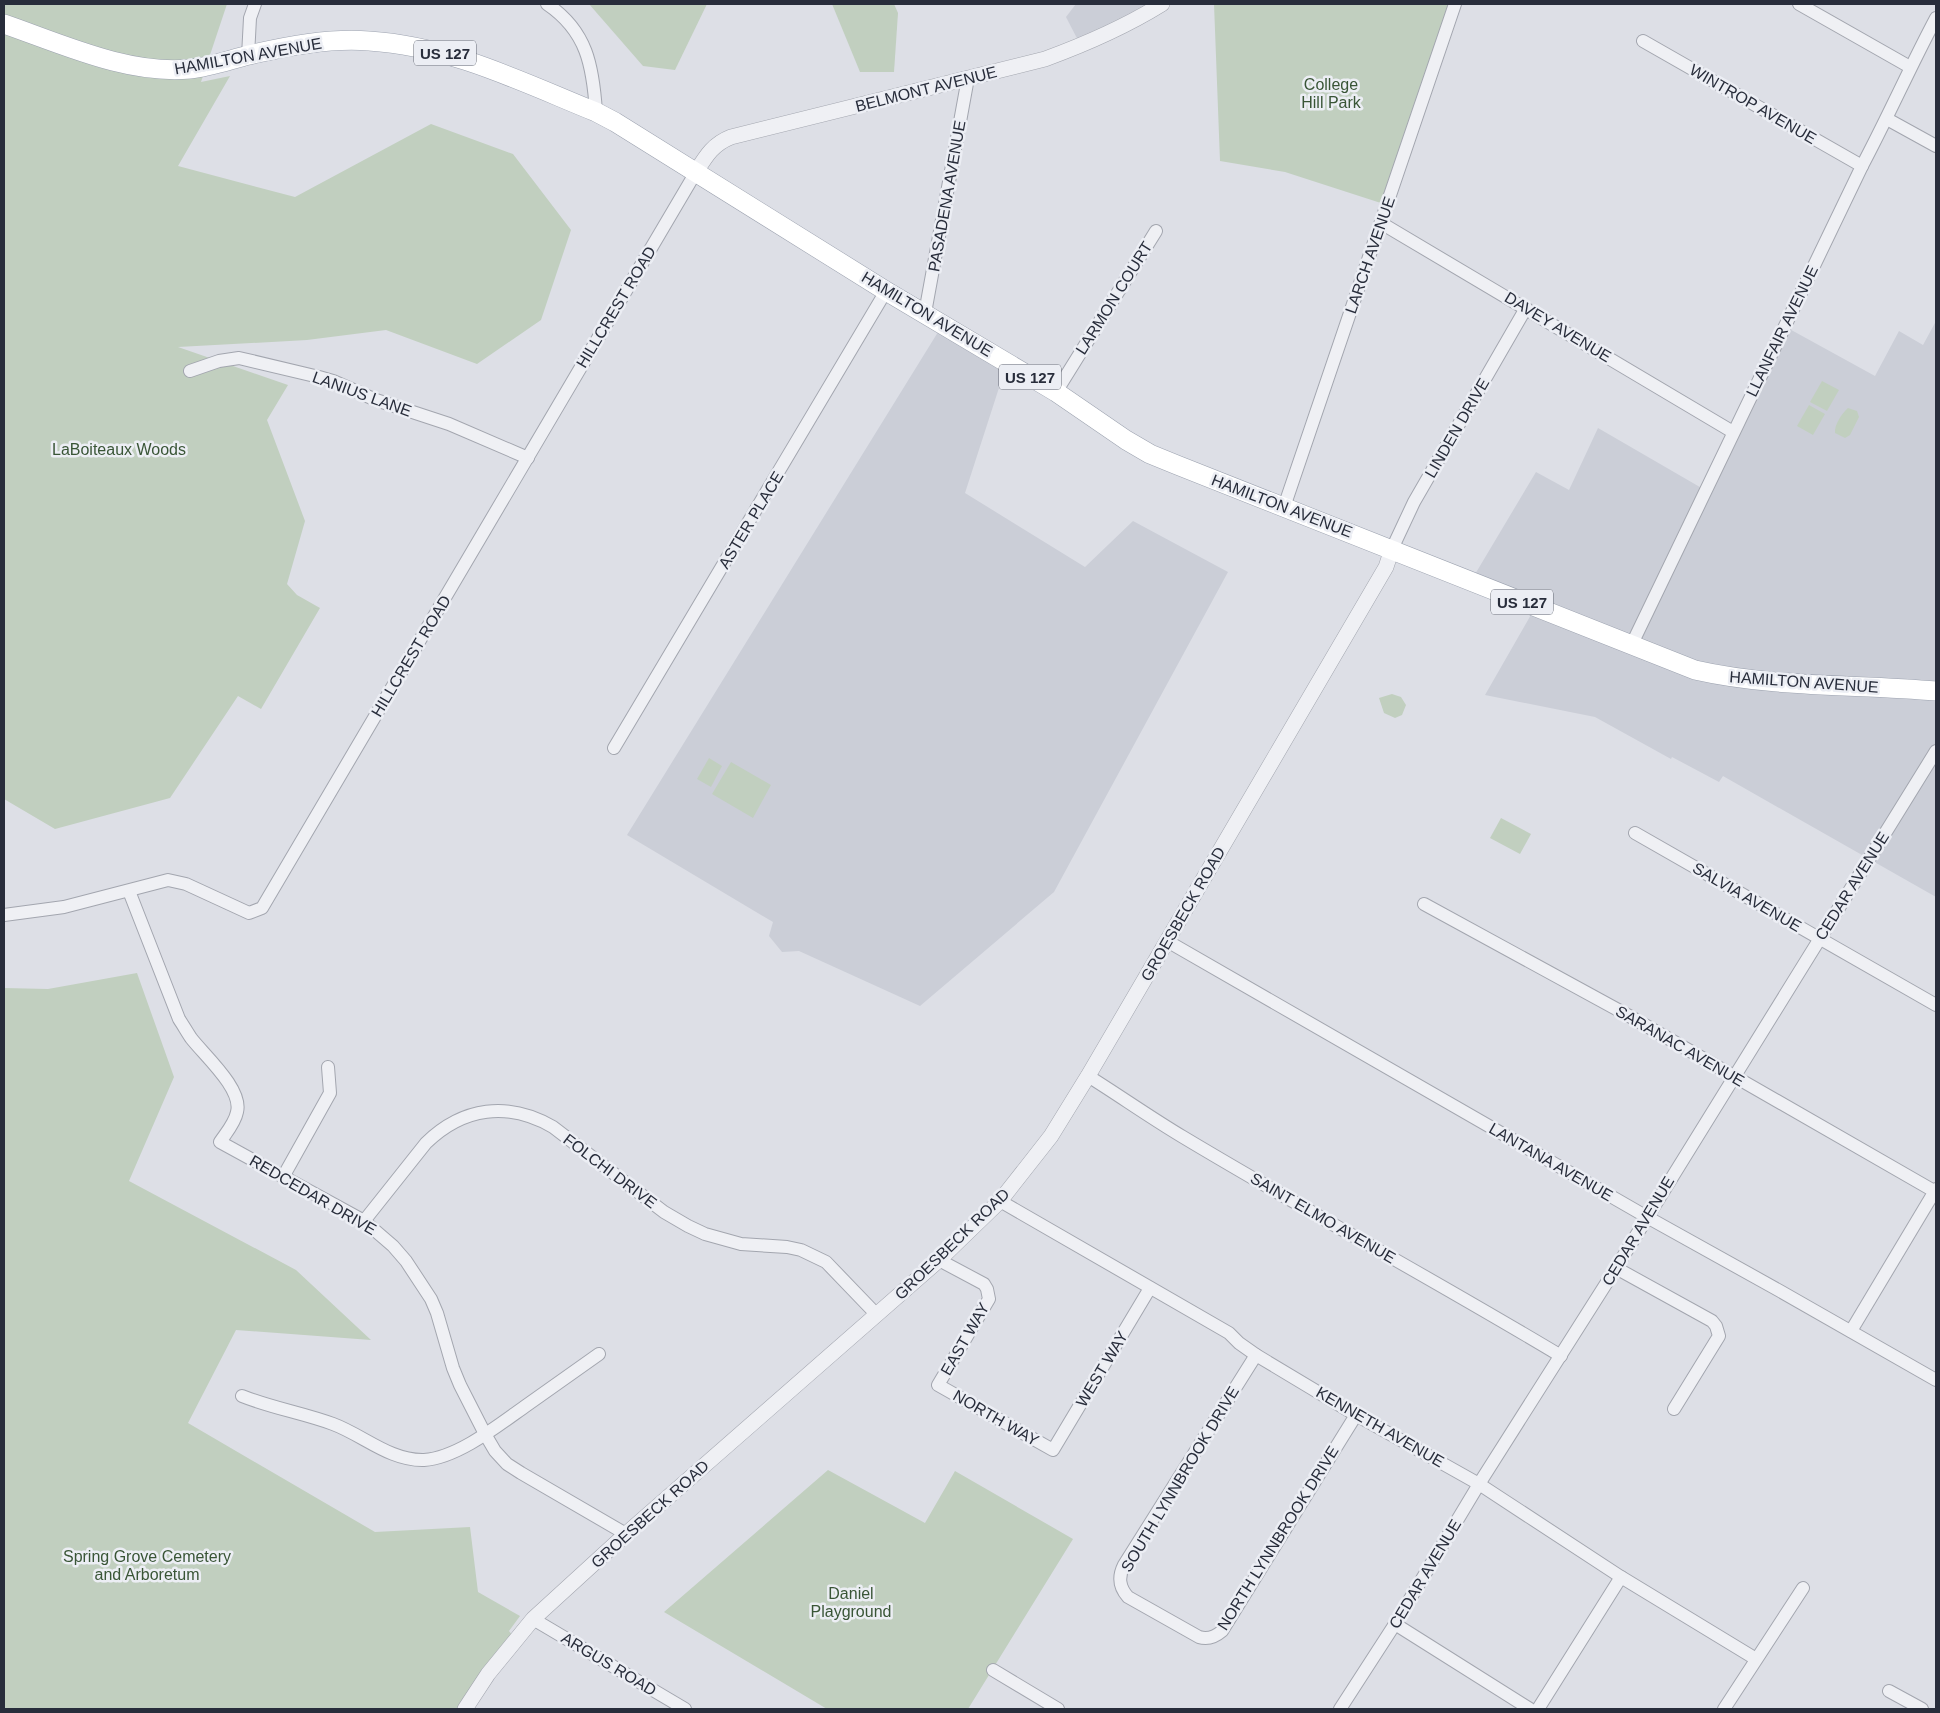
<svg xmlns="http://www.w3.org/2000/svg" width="1940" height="1713" font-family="Arial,sans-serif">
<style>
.built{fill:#cbced7}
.green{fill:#c1cfbf}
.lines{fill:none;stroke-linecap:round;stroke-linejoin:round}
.minor-casing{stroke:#a3a6af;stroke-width:14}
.tertiary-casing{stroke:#a3a6af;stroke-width:16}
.primary-casing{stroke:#9da3b0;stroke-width:20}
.minor{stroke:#eff0f4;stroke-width:12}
.tertiary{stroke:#eff0f4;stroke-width:15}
.primary{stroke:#fff;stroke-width:19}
.labels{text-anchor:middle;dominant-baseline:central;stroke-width:5;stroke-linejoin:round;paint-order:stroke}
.shield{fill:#eceef4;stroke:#636772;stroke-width:1}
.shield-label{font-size:15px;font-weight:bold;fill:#282d3b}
.street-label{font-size:16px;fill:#282d3b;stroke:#eceef4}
.park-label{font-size:16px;fill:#395536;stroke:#eceef4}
</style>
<rect width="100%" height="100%" fill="#dddfe6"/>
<g class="built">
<path d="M 1076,4 L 1162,4 L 1081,46 L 1066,17 Z"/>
<path d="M 1936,321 L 1936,897 L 1723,776 L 1719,782 L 1672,757 L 1671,759 L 1595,717 L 1485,695 L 1536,606 L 1471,581 L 1536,472 L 1569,490 L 1598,428 L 1705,490 L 1784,326 L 1875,376 L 1899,331 L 1923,345 Z"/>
<path d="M 943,324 L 1007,363 L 965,493 L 1085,567 L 1133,521 L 1228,572 L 1054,892 L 920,1006 L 799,951 L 782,952 L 769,936 L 773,922 L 627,835 Z"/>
</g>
<g class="green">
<path d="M 4,4 L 227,4 L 201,82 L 230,76 L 178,166 L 295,197 L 431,124 L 513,154 L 571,230 L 541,320 L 477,364 L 386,330 L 307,340 L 178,347 L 288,385 L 267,420 L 305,521 L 287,584 L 297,595 L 320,608 L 261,709 L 238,696 L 170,798 L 55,829 L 4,799 Z"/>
<path d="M 589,4 L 707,4 L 675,70 L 643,66 Z"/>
<path d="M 832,4 L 894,4 L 898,13 L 894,72 L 860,72 Z"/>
<path d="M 1214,4 L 1455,4 L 1387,205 L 1285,172 L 1220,161 Z"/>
<path d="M 1822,381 L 1839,390 L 1827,411 L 1810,402 Z"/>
<path d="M 1809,405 L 1825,414 L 1813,435 L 1797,426 Z"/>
<path d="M 1848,408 L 1857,411 L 1859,417 L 1850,435 L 1845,438 L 1835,433 C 1834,425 1842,413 1848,408 Z"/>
<path d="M 1392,694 L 1401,697 L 1406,705 L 1402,715 L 1395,718 L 1384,713 L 1379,698 Z"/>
<path d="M 709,758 L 722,766 L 711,787 L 697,779 Z"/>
<path d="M 731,762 L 771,785 L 753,818 L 712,794 Z"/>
<path d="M 1501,818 L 1531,834 L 1520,854 L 1490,838 Z"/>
<path d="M 137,973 L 174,1077 L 129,1181 L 296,1270 L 371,1340 L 236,1330 L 188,1423 L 375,1532 L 470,1527 L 478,1592 L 520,1616 L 509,1631 L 516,1640 L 465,1709 L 4,1709 L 4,988 L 48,989 Z"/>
<path d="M 828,1470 L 925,1523 L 955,1471 L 1073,1539 L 968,1709 L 827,1709 L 664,1612 Z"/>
</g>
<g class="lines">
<defs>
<g id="minor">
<path d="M 547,4 C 587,31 593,66 596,112"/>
<path d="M 1799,4 L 1910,67"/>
<path d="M 1643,41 L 1862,166"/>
<path d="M 248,56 L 250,18 L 255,4"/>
<path d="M 1887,119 L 1936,146"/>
<path d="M 1381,223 L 1733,432"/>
<path d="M 925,313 L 968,78"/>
<path d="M 190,371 L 219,361 L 239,358 L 319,377 L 333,381 L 376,400 L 449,424 L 528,458"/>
<path d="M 1056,392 L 1156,231"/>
<path d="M 1284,507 L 1455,4"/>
<path d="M 1392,549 L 1414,502 L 1526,308"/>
<path d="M 1631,646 L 1862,166 C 1888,117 1910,67 1936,18"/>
<path d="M 614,748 L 886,291"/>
<path d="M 1635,833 L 1936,1005"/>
<path d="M 129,891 L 179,1019 C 183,1025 187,1032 191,1038 C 204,1055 243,1089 237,1112 C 235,1123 226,1133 220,1142 L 364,1221 L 393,1246 L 406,1261 L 431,1299 L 437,1313 L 453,1368 L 460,1385 L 485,1434 L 495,1451 L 507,1464 L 521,1473 L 626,1534"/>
<path d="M 1424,904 L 1631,1017 L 1934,1191"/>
<path d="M 4,915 L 64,907 L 168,880 L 186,884 L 249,913 L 262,908 L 696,172"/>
<path d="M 1167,941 L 1647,1217 L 1780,1291 L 1936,1380"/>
<path d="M 1088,1076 C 1120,1096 1151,1118 1183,1137 C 1308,1212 1436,1281 1561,1356"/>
<path d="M 283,1177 L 330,1093 L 328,1067"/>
<path d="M 1000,1201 L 1229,1333 L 1239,1343 L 1256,1355 L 1356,1415 L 1479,1484 L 1621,1577 L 1756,1659"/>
<path d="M 364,1221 L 426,1143 C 463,1107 508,1101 553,1127 L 664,1212 L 688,1226 L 705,1234 L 741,1244 L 787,1247 L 801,1250 L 826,1262 L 876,1314"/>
<path d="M 939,1260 L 984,1284 L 987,1289 L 989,1299 L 938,1385 L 1053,1450 L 1150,1288"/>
<path d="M 1616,1268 L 1712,1321 L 1716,1326 L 1719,1336 L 1674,1409"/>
<path d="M 1851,1331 L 1936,1189"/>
<path d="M 1256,1355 L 1124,1565 C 1118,1577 1119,1587 1128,1597 L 1199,1637 C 1208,1640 1215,1637 1222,1631 L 1356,1415"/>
<path d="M 242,1396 C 272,1408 303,1413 333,1424 C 363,1435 390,1461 424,1460 C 458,1458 500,1424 527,1405 C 551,1388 575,1371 599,1354"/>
<path d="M 533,1619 L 685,1709"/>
<path d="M 1395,1624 L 1530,1709"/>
<path d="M 993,1670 L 1058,1709"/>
<path d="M 1889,1691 L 1922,1709"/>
<path d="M 1340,1709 L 1395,1624 L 1479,1484 L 1616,1268 L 1936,751"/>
<path d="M 1538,1709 L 1621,1577"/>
<path d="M 1724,1709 L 1803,1588"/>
</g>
<g id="tertiary">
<path d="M 696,172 C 706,156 713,144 731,137 L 1045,59 C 1086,44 1125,27 1162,4"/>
<path d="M 465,1709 L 488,1674 L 533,1619 L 626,1534 L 939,1260 L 1000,1201 L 1051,1136 L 1088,1076 L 1386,567 L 1392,549"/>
</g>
<path id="primary" d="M 4,24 C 62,44 128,75 190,69 C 210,67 229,60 249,55 C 288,46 329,38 369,41 C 450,46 522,82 596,112 L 615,122 L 886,291 L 1056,392 L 1126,440 L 1150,454 L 1177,465 L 1695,670 C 1774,688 1856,684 1936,691"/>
</defs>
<use href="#minor" class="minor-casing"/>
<use href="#tertiary" class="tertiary-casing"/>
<use href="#primary" class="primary-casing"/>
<use href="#minor" class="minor"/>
<use href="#tertiary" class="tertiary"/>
<use href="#primary" class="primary"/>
</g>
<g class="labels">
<g class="shield">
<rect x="414" y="40.5" width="62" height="25" rx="4"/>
<rect x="999" y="364.5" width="62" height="25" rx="4"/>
<rect x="1491" y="589.5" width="62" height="25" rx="4"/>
</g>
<g class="shield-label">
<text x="445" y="53">US 127</text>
<text x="1030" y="377">US 127</text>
<text x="1522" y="602">US 127</text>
</g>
<g class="street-label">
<text transform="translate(248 56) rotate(-10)">HAMILTON AVENUE</text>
<text transform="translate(926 89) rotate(-14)">BELMONT AVENUE</text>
<text transform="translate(1753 104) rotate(30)">WINTROP AVENUE</text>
<text transform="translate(947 196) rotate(-80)">PASADENA AVENUE</text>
<text transform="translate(1370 255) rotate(-71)">LARCH AVENUE</text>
<text transform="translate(1114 298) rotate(-58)">LARMON COURT</text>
<text transform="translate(616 307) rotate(-59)">HILLCREST ROAD</text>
<text transform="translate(927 314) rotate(31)">HAMILTON AVENUE</text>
<text transform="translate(1558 327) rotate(31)">DAVEY AVENUE</text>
<text transform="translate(1782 331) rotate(-64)">LLANFAIR AVENUE</text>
<text transform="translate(362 394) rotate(20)">LANIUS LANE</text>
<text transform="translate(1457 428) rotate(-60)">LINDEN DRIVE</text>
<text transform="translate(1282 506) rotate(21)">HAMILTON AVENUE</text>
<text transform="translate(751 520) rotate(-59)">ASTER PLACE</text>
<text transform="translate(411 656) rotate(-59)">HILLCREST ROAD</text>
<text transform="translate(1804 682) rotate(4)">HAMILTON AVENUE</text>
<text transform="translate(1852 886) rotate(-58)">CEDAR AVENUE</text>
<text transform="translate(1747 897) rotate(30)">SALVIA AVENUE</text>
<text transform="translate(1183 914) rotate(-60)">GROESBECK ROAD</text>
<text transform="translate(1680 1046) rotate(30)">SARANAC AVENUE</text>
<text transform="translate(1551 1162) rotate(30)">LANTANA AVENUE</text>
<text transform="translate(610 1171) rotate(37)">FOLCHI DRIVE</text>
<text transform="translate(313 1195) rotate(30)">REDCEDAR DRIVE</text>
<text transform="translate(1323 1218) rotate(30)">SAINT ELMO AVENUE</text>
<text transform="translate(1638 1231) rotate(-59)">CEDAR AVENUE</text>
<text transform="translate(952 1244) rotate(-44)">GROESBECK ROAD</text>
<text transform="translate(965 1339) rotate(-60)">EAST WAY</text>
<text transform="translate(1102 1369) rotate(-59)">WEST WAY</text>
<text transform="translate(996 1418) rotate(30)">NORTH WAY</text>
<text transform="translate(1380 1427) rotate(30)">KENNETH AVENUE</text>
<text transform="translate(1180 1479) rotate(-59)">SOUTH LYNNBROOK DRIVE</text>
<text transform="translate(650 1514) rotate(-42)">GROESBECK ROAD</text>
<text transform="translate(1278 1538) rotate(-58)">NORTH LYNNBROOK DRIVE</text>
<text transform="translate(1425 1574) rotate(-59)">CEDAR AVENUE</text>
<text transform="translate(609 1664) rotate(31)">ARGUS ROAD</text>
</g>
<g class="park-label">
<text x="1331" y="84">College<tspan x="1331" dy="18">Hill Park</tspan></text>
<text x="119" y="449">LaBoiteaux Woods</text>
<text x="147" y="1556">Spring Grove Cemetery<tspan x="147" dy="18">and Arboretum</tspan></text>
<text x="851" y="1593">Daniel<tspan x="851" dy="18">Playground</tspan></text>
</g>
</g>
<rect width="1940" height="1713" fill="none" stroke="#282d3b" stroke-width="10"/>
</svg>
